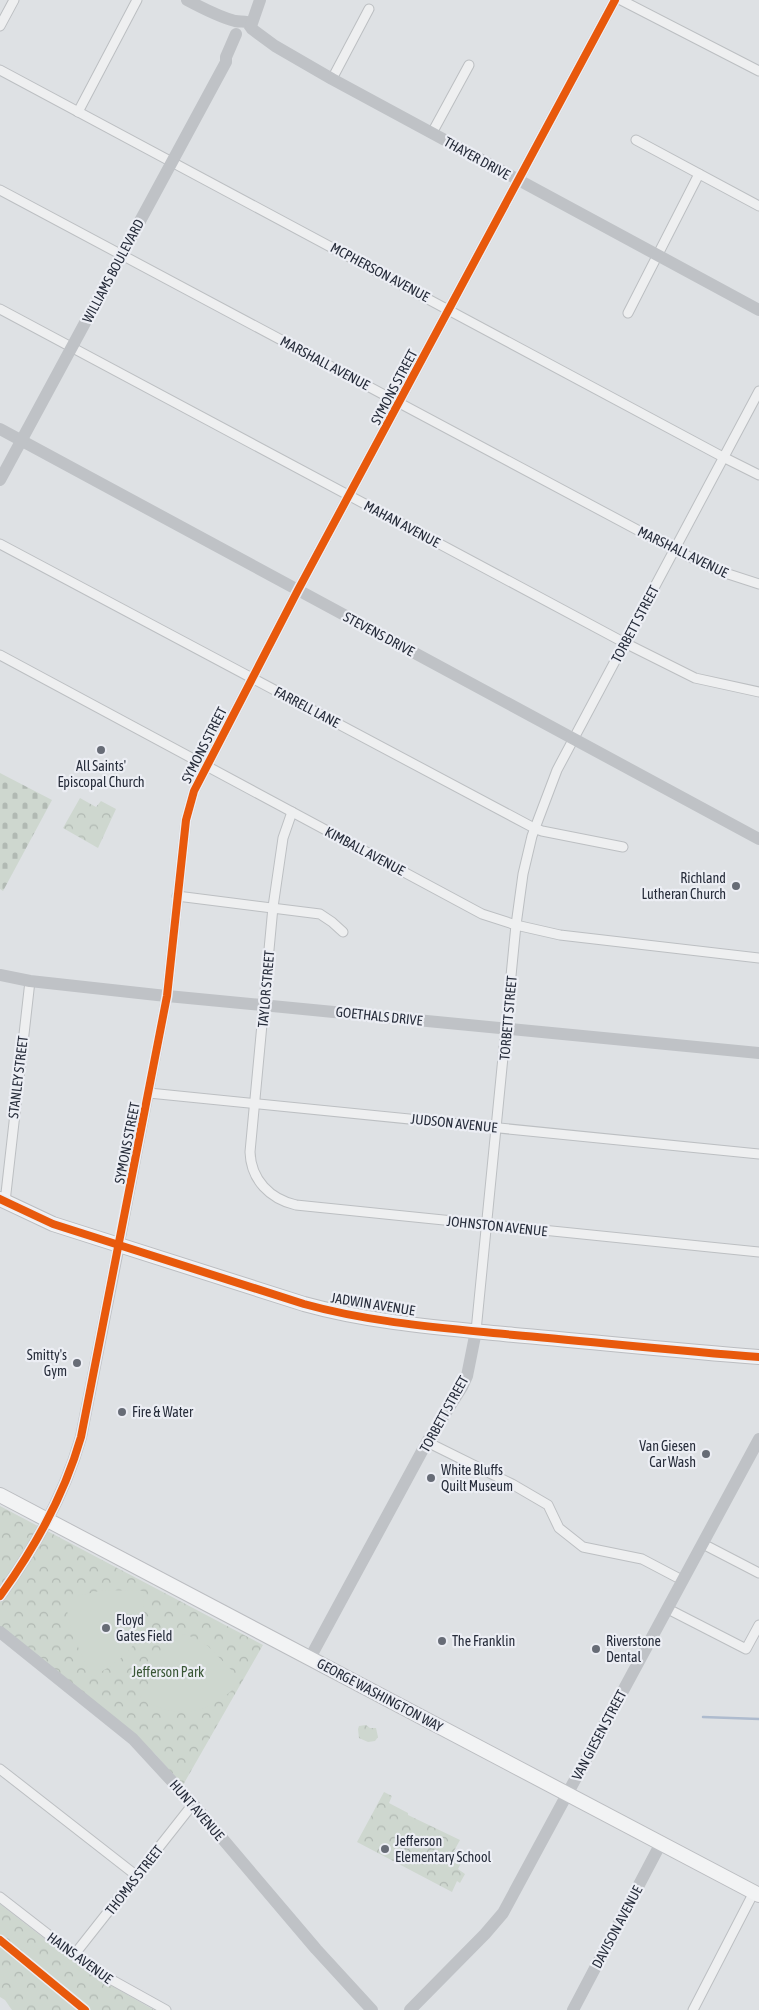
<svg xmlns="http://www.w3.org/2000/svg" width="759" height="2010" font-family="'Asap Condensed',sans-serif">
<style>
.cemetery{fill:url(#cemetery-stones)}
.park{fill:url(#park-crowns)}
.garden{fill:#ced7cf}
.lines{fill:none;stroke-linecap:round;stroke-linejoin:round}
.stream{stroke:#aebbce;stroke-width:2.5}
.street-casing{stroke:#bcbfc2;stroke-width:11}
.primary-casing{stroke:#bbbdc1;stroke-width:16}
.street{stroke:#eeeff0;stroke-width:9}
.secondary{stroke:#bfc2c6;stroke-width:12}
.primary{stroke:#f2f3f4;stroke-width:14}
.cycleway-casing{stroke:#eceef4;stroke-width:11}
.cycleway{stroke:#e8590c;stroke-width:8}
.poi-dot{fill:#676c76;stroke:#eceef4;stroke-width:2}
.labels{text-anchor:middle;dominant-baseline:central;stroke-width:4.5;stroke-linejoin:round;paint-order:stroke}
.street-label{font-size:14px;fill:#272d3b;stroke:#eceef4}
.poi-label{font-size:14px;fill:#272d3b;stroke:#eceef4;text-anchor:start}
.park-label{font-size:14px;fill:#395635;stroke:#eceef4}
</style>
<defs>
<pattern id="cemetery-stones" width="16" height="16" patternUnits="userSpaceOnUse" patternTransform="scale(1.25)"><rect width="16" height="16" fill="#ced7cf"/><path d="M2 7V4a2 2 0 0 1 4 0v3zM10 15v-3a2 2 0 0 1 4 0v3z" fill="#b1b9b3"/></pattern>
<pattern id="park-crowns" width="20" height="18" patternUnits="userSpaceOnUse" patternTransform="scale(1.25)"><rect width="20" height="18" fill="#ced7cf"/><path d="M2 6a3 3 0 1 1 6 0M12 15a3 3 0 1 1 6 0" fill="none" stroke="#b1b9b3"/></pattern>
</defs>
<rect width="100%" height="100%" fill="#dee1e4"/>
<path class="cemetery" d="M 0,773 L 52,800 L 3,891 L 0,889 Z"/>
<g class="park">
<path d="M 80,798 L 96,807 L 101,801 L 116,809 L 98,848 L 63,828 Z"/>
<path d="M 0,1506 L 263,1645 L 183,1785 L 154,1753 L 0,1628 Z"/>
<path d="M 366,1725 L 370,1728 L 376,1728 L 378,1737 L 375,1741 L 368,1742 L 359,1738 L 358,1729 L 359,1726 Z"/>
<path d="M 384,1792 L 392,1796 L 389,1803 L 408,1813 L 408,1815 L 460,1840 L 454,1851 L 464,1857 L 458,1869 L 465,1874 L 460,1883 L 457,1881 L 452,1892 L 357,1842 Z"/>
<path d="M 0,1904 L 86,1971 L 154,2010 L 12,2010 L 5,2000 L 0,1997 Z"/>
</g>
<g class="garden">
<path d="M 103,1590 L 143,1591 C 148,1638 132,1655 92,1677 L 72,1634 L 66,1606 L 70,1598 Z"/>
<path d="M 186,1634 L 208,1646 L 241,1680 C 214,1714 178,1722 140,1698 C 145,1688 151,1679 156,1669 C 163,1653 167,1639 186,1634 Z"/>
</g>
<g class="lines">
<path class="stream" d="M 703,1717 L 759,1719"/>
<defs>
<g id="street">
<path d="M 621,0 L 759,71"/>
<path d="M 0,26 L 14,0"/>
<path d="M 0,70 L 723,457 L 759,475"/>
<path d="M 332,79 L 369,9"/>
<path d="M 78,112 L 137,0"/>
<path d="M 432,133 L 469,65"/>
<path d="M 636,140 L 759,206"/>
<path d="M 0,190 L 675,550 L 719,571 L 759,584"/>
<path d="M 0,309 L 625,643 L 695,678 L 759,692"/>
<path d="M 628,313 L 699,174"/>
<path d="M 0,544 L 534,828 L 542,831 L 623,847"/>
<path d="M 0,655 L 482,914 L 516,925 L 560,935 L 759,958"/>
<path d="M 292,812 L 283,838 L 273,907 L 250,1152 C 251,1180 270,1199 296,1205 L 759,1252"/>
<path d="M 177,896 L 320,914 L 332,922 L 343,932"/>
<path d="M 149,1093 L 759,1154"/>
<path d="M 5,1202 L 30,981"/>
<path d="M 119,1245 L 167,996 L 186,820 L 194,791 L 298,590 L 615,0"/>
<path d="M 476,1331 L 516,925 L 523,874 L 532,836 L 557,770 L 759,391"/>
<path d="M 427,1442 L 512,1484 L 548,1505 L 559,1528 L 583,1547 L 642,1559 L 682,1580"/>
<path d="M 703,1544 L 759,1573"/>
<path d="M 668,1609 L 746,1649 L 759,1625"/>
<path d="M 0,1769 L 137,1876"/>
<path d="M 0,1897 L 94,1970 L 166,2010"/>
<path d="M 74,1955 L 193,1804"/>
<path d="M 693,2010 L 754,1892"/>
</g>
<g id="primary">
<path d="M 0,1199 L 53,1224 L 304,1304 C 372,1323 444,1328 514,1335 C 595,1342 677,1351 759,1357"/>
<path d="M 0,1495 L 759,1895"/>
</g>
</defs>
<use href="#street" class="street-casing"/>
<use href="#primary" class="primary-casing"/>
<use href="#street" class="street"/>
<g class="secondary">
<path d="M 187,0 C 202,8 219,17 235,21 C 240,22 243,21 247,22 L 252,29 L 275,46 L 332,79 L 759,310"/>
<path d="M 251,26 L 260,0"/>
<path d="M 0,429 L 759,839"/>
<path d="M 0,480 L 226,62 L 226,57 L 236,34"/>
<path d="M 0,975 L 30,981 L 157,995 L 759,1053"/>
<path d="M 0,1596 C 34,1549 65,1493 81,1437 L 119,1245"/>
<path d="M 0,1632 L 133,1739 L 193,1804 L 316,1949 L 372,2010"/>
<path d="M 310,1658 L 427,1442 L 462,1387 L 467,1376 L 476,1331"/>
<path d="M 410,2010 L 485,1934 L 503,1913 L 759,1439"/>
<path d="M 573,2010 L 661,1843"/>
</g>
<use href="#primary" class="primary"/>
<defs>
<g id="cycleway">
<path d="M 0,1199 L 53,1224 L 304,1304 C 372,1323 444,1328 514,1335 C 595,1342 677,1351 759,1357"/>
<path d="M 0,1596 C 34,1549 65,1493 81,1437 L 167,996 L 186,820 L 194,791 L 298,590 L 615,0"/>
<path d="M 0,1940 L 85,2010"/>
</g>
</defs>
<use href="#cycleway" class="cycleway-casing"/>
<use href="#cycleway" class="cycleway"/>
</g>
<g class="poi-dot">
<circle cx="101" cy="750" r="5"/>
<circle cx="736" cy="886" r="5"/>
<circle cx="77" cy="1363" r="5"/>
<circle cx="122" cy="1412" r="5"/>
<circle cx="706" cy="1454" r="5"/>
<circle cx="431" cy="1478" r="5"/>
<circle cx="106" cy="1628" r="5"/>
<circle cx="442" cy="1641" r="5"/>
<circle cx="596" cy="1649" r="5"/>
<circle cx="385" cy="1849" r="5"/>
</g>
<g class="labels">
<g class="street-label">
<text transform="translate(477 158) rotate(29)">THAYER DRIVE</text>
<text transform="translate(113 271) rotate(-62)">WILLIAMS BOULEVARD</text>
<text transform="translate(380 272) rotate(28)">MCPHERSON AVENUE</text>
<text transform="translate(325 363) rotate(28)">MARSHALL AVENUE</text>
<text transform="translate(394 387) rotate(-62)">SYMONS STREET</text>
<text transform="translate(402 524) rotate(28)">MAHAN AVENUE</text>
<text transform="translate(683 552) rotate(26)">MARSHALL AVENUE</text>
<text transform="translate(635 624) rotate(-62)">TORBETT STREET</text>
<text transform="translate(379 634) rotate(28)">STEVENS DRIVE</text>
<text transform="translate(307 707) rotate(28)">FARRELL LANE</text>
<text transform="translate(204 745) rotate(-63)">SYMONS STREET</text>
<text transform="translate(365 851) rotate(28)">KIMBALL AVENUE</text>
<text transform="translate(266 989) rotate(-85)">TAYLOR STREET</text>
<text transform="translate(379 1016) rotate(6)">GOETHALS DRIVE</text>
<text transform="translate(508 1018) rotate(-85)">TORBETT STREET</text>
<text transform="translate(18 1077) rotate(-83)">STANLEY STREET</text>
<text transform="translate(454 1123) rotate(6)">JUDSON AVENUE</text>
<text transform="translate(127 1143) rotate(-79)">SYMONS STREET</text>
<text transform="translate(497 1226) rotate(6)">JOHNSTON AVENUE</text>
<text transform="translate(373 1304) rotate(9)">JADWIN AVENUE</text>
<text transform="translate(444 1414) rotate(-61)">TORBETT STREET</text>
<text transform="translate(380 1695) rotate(28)">GEORGE WASHINGTON WAY</text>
<text transform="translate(599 1735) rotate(-62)">VAN GIESEN STREET</text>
<text transform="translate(197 1810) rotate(49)">HUNT AVENUE</text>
<text transform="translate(134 1880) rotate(-52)">THOMAS STREET</text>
<text transform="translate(617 1927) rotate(-62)">DAVISON AVENUE</text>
<text transform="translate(80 1958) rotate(36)">HAINS AVENUE</text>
</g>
<g class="poi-label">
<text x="101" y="766" text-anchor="middle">All Saints'<tspan x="101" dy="16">Episcopal Church</tspan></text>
<text x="726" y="878" text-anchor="end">Richland<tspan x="726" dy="16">Lutheran Church</tspan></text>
<text x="67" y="1355" text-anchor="end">Smitty's<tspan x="67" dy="16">Gym</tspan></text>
<text x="132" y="1412">Fire &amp; Water</text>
<text x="696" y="1446" text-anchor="end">Van Giesen<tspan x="696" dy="16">Car Wash</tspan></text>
<text x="441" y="1470">White Bluffs<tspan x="441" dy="16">Quilt Museum</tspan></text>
<text x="116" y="1620">Floyd<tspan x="116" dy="16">Gates Field</tspan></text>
<text x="452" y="1641">The Franklin</text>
<text x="606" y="1641">Riverstone<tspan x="606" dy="16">Dental</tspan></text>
<text x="395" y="1841">Jefferson<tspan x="395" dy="16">Elementary School</tspan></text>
</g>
<g class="park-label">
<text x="168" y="1672">Jefferson Park</text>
</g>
</g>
</svg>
